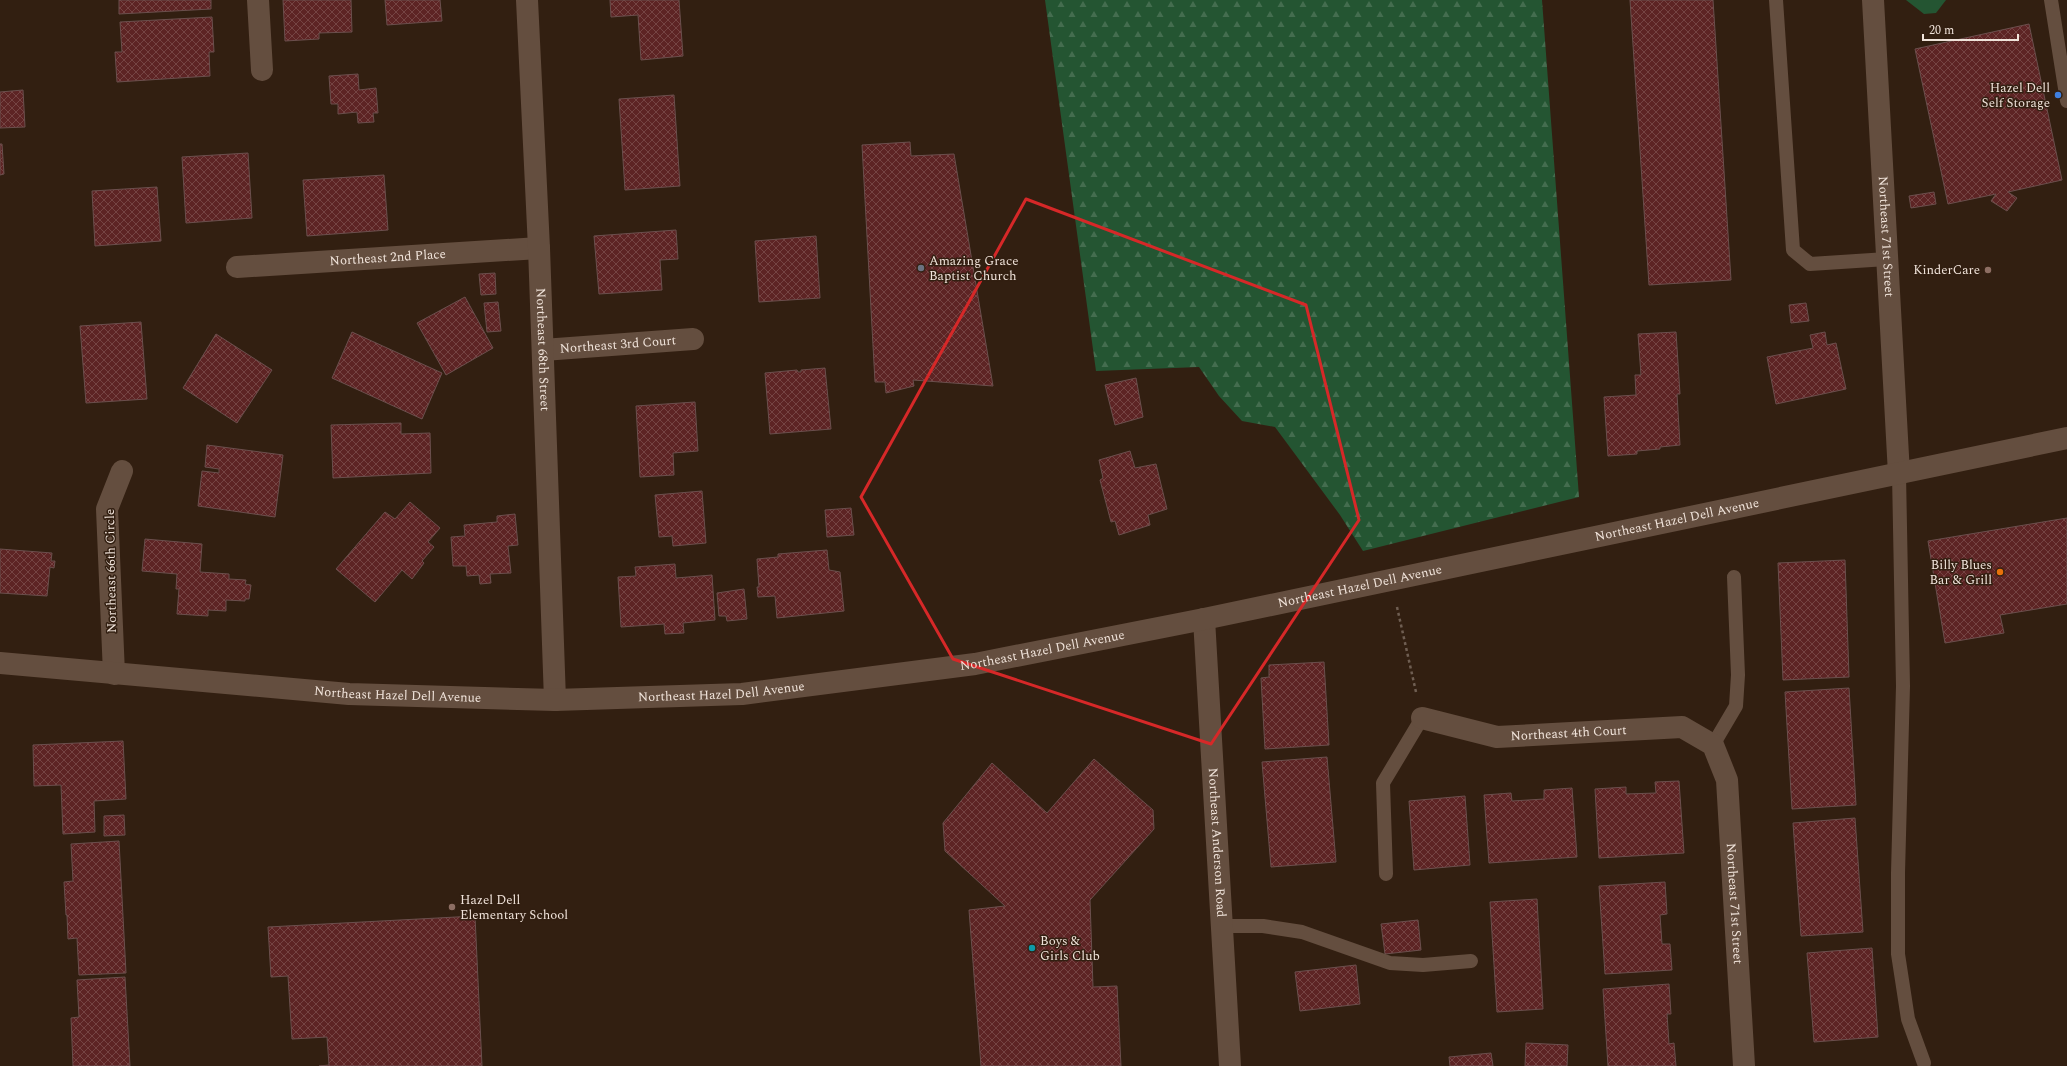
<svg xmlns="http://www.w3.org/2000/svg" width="2067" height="1066" font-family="Spectral,serif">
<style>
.forest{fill:url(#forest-firs)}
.park{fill:#245532}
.building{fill:url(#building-cross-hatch);stroke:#6b4f4d}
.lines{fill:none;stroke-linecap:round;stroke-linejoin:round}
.path{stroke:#6f5e52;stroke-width:2.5;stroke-dasharray:3 3;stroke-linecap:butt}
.lane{stroke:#644e3f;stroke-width:14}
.street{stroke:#644e3f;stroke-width:22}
.secondary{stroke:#644e3f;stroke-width:22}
.marked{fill:none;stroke:#d62828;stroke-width:3;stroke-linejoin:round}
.shop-dot{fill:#3f7fe0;stroke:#321f11;stroke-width:1.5}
.worship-dot{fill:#6b7280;stroke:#321f11;stroke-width:1.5}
.education-dot{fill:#8d6e63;stroke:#321f11;stroke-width:1.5}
.food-dot{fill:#e8710a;stroke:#321f11;stroke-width:1.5}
.culture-dot{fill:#0f9aa8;stroke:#321f11;stroke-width:1.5}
.labels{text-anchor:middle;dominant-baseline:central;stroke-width:3;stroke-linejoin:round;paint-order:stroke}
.poi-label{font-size:13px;fill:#f0e3da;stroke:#321f11;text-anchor:end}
.street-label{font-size:13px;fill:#f0e3da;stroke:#321f11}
</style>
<defs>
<pattern id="forest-firs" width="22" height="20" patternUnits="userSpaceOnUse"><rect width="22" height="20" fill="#245532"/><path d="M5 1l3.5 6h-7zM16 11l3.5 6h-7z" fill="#446d4f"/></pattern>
<pattern id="building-cross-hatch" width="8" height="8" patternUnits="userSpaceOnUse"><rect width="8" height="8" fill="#5d2424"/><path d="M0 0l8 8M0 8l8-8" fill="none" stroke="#754443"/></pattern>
</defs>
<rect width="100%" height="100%" fill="#321f11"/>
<path class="forest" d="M 1045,0 L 1542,0 L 1579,497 L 1363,551 L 1340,515 L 1275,427 L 1242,421 L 1219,396 L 1199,367 L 1096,371 Z"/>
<path class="park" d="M 1906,0 L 1946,0 L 1936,13 L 1924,14 Z"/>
<g class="building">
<path d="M 119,0 L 211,0 L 211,9 L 119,14 Z"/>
<path d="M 283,0 L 351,0 L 352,32 L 319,33 L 319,39 L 285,41 Z"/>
<path d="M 385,0 L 440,0 L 442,21 L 387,25 Z"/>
<path d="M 610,0 L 679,0 L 683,56 L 641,60 L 638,15 L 611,17 Z"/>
<path d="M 1630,0 L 1713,0 L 1731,280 L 1649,285 Z"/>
<path d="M 212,17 L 214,52 L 209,52 L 210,76 L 117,82 L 115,52 L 122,52 L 120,22 Z"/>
<path d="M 2029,24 L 2062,180 L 2008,192 L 2017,198 L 2007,211 L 1991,201 L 1996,194 L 1948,204 L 1915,49 Z"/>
<path d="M 358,74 L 359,90 L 376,88 L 378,113 L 373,113 L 374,122 L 358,123 L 357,112 L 338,114 L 338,104 L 331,104 L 329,76 Z"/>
<path d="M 23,90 L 25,127 L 0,128 L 0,92 Z"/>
<path d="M 674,95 L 680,186 L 625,190 L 619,99 Z"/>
<path d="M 910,142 L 911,156 L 954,154 L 993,386 L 913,380 L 914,386 L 886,393 L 885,382 L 875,382 L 862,145 Z"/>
<path d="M 0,144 L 2,144 L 4,174 L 0,175 Z"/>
<path d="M 248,153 L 252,218 L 186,223 L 182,157 Z"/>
<path d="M 384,175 L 388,230 L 307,236 L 303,180 Z"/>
<path d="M 157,187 L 161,241 L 95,246 L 92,191 Z"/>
<path d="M 1934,192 L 1936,204 L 1911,208 L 1909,196 Z"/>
<path d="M 676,230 L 678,259 L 660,260 L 662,290 L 599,294 L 594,236 Z"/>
<path d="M 816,236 L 820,298 L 759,302 L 755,241 Z"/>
<path d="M 495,273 L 496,294 L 481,295 L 479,274 Z"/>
<path d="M 465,297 L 493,348 L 446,375 L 417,323 Z"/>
<path d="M 498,302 L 501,331 L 487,332 L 484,303 Z"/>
<path d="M 1806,303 L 1809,321 L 1791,323 L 1789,305 Z"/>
<path d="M 141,322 L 147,399 L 86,403 L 80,326 Z"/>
<path d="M 352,332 L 442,373 L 422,419 L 332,378 Z"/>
<path d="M 1676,332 L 1680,394 L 1677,394 L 1680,445 L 1660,447 L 1660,449 L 1637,451 L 1637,454 L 1608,456 L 1604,397 L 1636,395 L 1635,375 L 1641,375 L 1638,334 Z"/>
<path d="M 1825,332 L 1827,345 L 1836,343 L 1846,389 L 1776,404 L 1767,357 L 1813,348 L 1810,335 Z"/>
<path d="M 216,334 L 272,370 L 237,423 L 183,388 Z"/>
<path d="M 825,368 L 831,429 L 770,434 L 765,373 L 797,370 L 798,372 L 801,372 L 801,370 Z"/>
<path d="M 1136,378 L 1143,417 L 1115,425 L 1105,385 Z"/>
<path d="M 695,402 L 698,451 L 673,453 L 674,475 L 640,477 L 636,406 Z"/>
<path d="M 401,423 L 401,434 L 430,433 L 431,473 L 333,478 L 331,425 Z"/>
<path d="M 207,445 L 283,455 L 275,517 L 198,506 L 202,471 L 219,473 L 219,469 L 205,467 Z"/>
<path d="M 1130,451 L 1135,468 L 1156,464 L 1167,509 L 1148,515 L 1150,525 L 1119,535 L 1115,521 L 1111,522 L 1100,480 L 1103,478 L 1099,460 Z"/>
<path d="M 702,491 L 706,543 L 673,546 L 672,536 L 659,537 L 655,495 Z"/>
<path d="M 410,502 L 440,528 L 428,542 L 434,547 L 422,561 L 424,563 L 412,579 L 402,570 L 375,602 L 336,569 L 385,512 L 395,519 Z"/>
<path d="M 851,508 L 854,535 L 827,537 L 825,510 Z"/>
<path d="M 515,514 L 518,545 L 508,546 L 511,573 L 490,574 L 491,583 L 480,584 L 479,575 L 467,576 L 466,566 L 453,566 L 451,537 L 465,536 L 464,525 L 497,522 L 497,516 Z"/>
<path d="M 2067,518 L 2067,604 L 2000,615 L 2004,633 L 1945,643 L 1928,541 Z"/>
<path d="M 145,539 L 202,544 L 200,572 L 229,574 L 229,579 L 246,580 L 245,584 L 251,585 L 249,599 L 245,599 L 245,601 L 226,600 L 226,611 L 208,610 L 208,616 L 177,614 L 179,589 L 176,589 L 177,574 L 142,571 Z"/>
<path d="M 0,549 L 52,553 L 51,561 L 55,561 L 54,568 L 50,567 L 47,596 L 0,593 Z"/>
<path d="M 827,550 L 829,570 L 840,572 L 844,611 L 777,618 L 775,596 L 758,597 L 757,587 L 759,587 L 757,559 L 778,557 L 778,554 Z"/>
<path d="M 1845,560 L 1849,677 L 1783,680 L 1778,563 Z"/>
<path d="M 675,564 L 676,578 L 712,575 L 715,620 L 683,623 L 684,633 L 665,634 L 664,624 L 621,627 L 618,577 L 636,576 L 635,567 Z"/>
<path d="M 744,589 L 747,619 L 727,621 L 726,616 L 719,616 L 717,593 Z"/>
<path d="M 1324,662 L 1329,745 L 1265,749 L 1261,678 L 1269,677 L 1269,665 Z"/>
<path d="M 1849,688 L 1856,805 L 1792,809 L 1785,692 Z"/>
<path d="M 123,741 L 126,799 L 94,801 L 95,832 L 63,834 L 61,785 L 34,786 L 33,745 Z"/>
<path d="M 1327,757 L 1336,862 L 1271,867 L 1262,762 Z"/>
<path d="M 1094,759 L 1153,810 L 1154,829 L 1090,900 L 1093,987 L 1117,986 L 1121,1066 L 981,1066 L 969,910 L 1005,906 L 945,851 L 943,823 L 992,763 L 1047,813 Z"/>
<path d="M 1679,781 L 1684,853 L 1599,858 L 1595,789 L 1626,787 L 1626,794 L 1656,793 L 1655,782 Z"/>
<path d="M 1572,788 L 1577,857 L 1489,863 L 1484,795 L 1511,793 L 1512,801 L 1544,799 L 1544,790 Z"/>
<path d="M 1465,796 L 1470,865 L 1414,870 L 1409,801 Z"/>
<path d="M 124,815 L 125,835 L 104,836 L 104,816 Z"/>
<path d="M 1855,818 L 1863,932 L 1801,936 L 1793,823 Z"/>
<path d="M 119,841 L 126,973 L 79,975 L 77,938 L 68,939 L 67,915 L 66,915 L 64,882 L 73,881 L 71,844 Z"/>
<path d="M 1665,882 L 1667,914 L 1660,915 L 1662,944 L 1670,944 L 1672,970 L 1605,974 L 1599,886 Z"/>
<path d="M 1537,899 L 1543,1009 L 1497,1012 L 1490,902 Z"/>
<path d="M 475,916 L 482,1066 L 319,1066 L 329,1065 L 327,1037 L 292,1039 L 288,976 L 271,977 L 268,927 Z"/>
<path d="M 1418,920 L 1421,950 L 1385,954 L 1381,924 Z"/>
<path d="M 1872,948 L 1878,1037 L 1814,1042 L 1807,953 Z"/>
<path d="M 1356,965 L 1360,1004 L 1300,1011 L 1295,972 Z"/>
<path d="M 125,977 L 130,1066 L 73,1066 L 71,1018 L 79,1017 L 77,980 Z"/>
<path d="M 1669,984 L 1671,1014 L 1667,1014 L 1669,1044 L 1674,1043 L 1676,1066 L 1608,1066 L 1603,989 Z"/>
<path d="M 1526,1043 L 1568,1045 L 1567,1066 L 1525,1066 Z"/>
<path d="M 1491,1053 L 1493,1066 L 1450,1066 L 1449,1057 Z"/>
</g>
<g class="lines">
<path class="path" d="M 1397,607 L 1416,692"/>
<g class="lane">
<path d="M 1776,0 L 1793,250 L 1810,264 L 1887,259"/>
<path d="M 2051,0 L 2067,101"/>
<path d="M 1899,474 L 1903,686 L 1898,873 L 1898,954 L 1908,1019 L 1924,1063"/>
<path d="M 1713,745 L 1736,706 L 1738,675 L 1734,577"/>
<path d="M 1386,874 L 1383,783 L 1422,718"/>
<path d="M 1222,926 L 1263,926 L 1302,932 L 1390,963 L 1423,965 L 1471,961"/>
</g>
<g class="street">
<path d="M 258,0 L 262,70"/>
<path id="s1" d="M 1873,0 L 1899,474"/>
<path id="s2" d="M 237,267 L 539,248"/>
<path id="s3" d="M 543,350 L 693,339"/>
<path id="s4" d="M 1204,619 L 1230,1066"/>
<path d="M 114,674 L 107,509 L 122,471"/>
<path id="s5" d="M 1422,718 L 1497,737 L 1682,727 L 1713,745 L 1727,780 L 1744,1066"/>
</g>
<g class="secondary">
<path id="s6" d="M 527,0 L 539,248 L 555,700"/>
<path id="s7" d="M 0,663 L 349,694 L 555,700 L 742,694 L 975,664 L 1204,619 L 2067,438"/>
</g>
</g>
<path class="marked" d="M 1026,199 L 1306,305 L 1359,520 L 1211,744 L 953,659 L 861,497 Z"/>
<circle class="shop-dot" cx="2058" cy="95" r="4"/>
<circle class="worship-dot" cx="921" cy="268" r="4"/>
<g class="education-dot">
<circle cx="1988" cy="270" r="4"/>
<circle cx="452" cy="907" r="4"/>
</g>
<circle class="food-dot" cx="2000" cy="572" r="4"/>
<circle class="culture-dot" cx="1032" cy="948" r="4"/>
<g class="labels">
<g class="poi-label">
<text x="2050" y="88">Hazel Dell<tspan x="2050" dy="15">Self Storage</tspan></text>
<text x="929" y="261" text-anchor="start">Amazing Grace<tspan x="929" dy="15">Baptist Church</tspan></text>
<text x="1980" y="270">KinderCare</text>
<text x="1992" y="565">Billy Blues<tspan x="1992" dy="15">Bar &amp; Grill</tspan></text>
<text x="460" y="900" text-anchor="start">Hazel Dell<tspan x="460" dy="15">Elementary School</tspan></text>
<text x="1040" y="941" text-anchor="start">Boys &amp;<tspan x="1040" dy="15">Girls Club</tspan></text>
</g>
<g class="street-label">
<text stroke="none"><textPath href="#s1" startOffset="237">Northeast 71st Street</textPath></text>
<text stroke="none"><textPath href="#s2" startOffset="151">Northeast 2nd Place</textPath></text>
<text stroke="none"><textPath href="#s3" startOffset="75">Northeast 3rd Court</textPath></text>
<text stroke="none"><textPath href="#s6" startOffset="350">Northeast 68th Street</textPath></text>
<text stroke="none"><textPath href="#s7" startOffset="1695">Northeast Hazel Dell Avenue</textPath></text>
<text transform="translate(111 571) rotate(-91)">Northeast 66th Circle</text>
<text stroke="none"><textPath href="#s7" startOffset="1371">Northeast Hazel Dell Avenue</textPath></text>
<text stroke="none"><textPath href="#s7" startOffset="1047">Northeast Hazel Dell Avenue</textPath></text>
<text stroke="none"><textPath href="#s7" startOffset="723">Northeast Hazel Dell Avenue</textPath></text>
<text stroke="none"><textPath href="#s7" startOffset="399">Northeast Hazel Dell Avenue</textPath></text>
<text stroke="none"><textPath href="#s5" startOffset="149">Northeast 4th Court</textPath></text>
<text stroke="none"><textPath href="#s4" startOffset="224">Northeast Anderson Road</textPath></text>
<text stroke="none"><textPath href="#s5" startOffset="460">Northeast 71st Street</textPath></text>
</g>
</g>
<path d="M1923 34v6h95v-6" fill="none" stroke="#f0e3da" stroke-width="2"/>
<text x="1929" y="34" font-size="12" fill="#f0e3da" stroke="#321f11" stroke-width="3" paint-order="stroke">20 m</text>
</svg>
